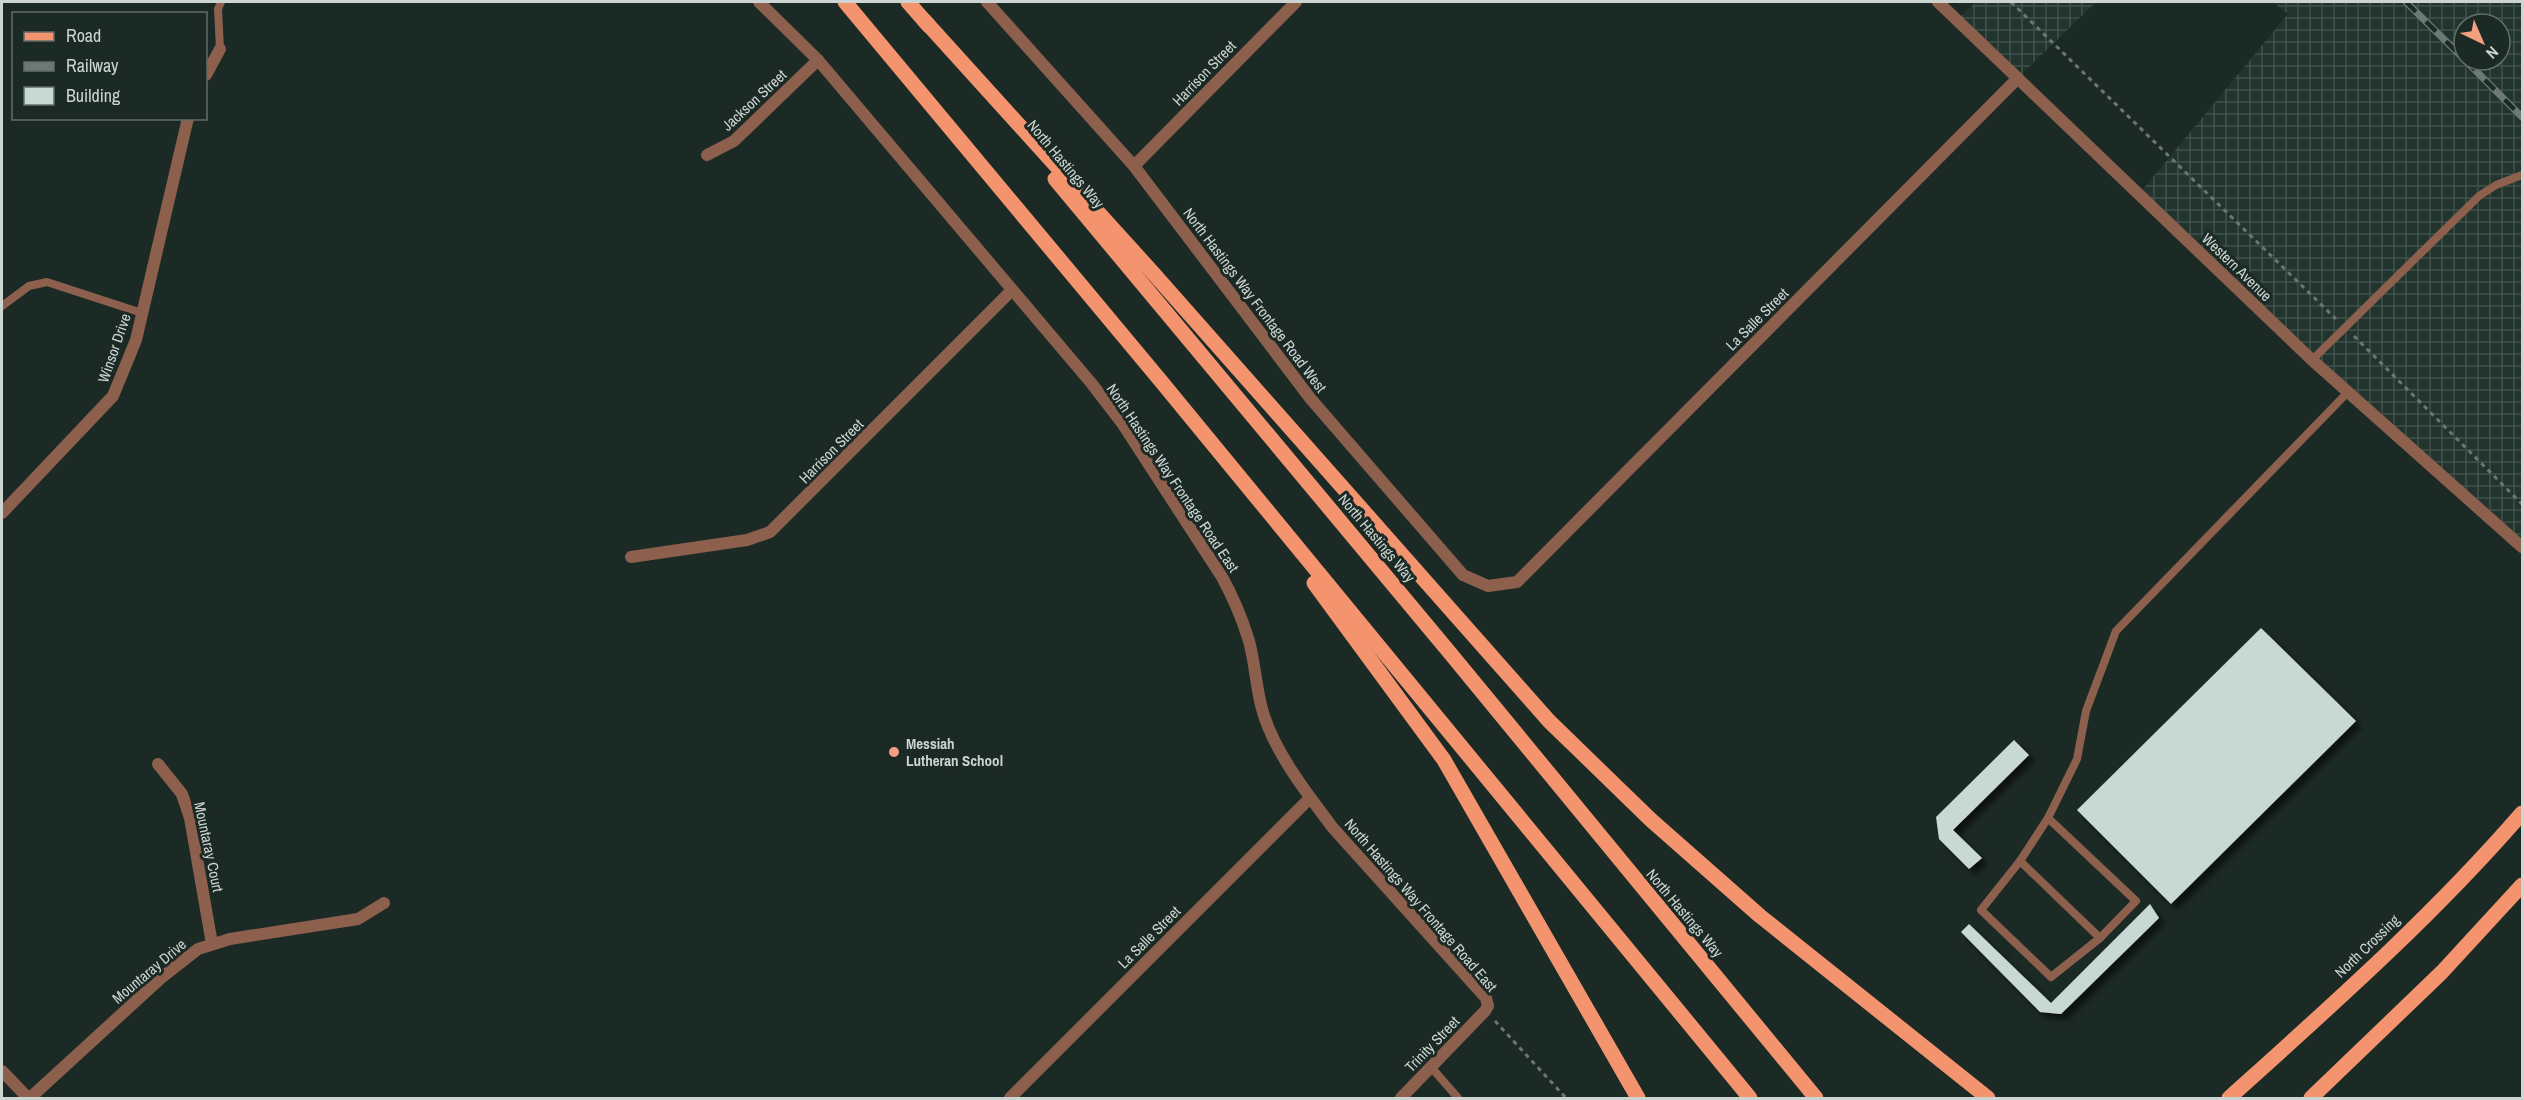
<svg xmlns="http://www.w3.org/2000/svg" width="2524" height="1100" font-family="'Archivo Narrow',sans-serif">
<style>
.industrial{fill:url(#industrial-grid);fill-rule:evenodd}
.building{fill:#c7d9d2;filter:url(#shadow)}
.lines{fill:none;stroke-linecap:round;stroke-linejoin:round}
.path{stroke:#6b7672;stroke-width:3;stroke-dasharray:4.5 4.5;stroke-linecap:butt}
.service{stroke:#8d5f4d;stroke-width:8}
.minor{stroke:#8d5f4d;stroke-width:12}
.tertiary{stroke:#8d5f4d;stroke-width:12}
.primary{stroke:#f4946f;stroke-width:15}
.rail-casing{stroke:#6d7974;stroke-width:7}
.rail{stroke:#1c2a25;stroke-width:4.5;stroke-dasharray:14;stroke-linecap:butt}
.poi-dot{fill:#f2a080;stroke:#1c2a25;stroke-width:2}
.labels{text-anchor:middle;dominant-baseline:central;stroke-width:6;stroke-linejoin:round;paint-order:stroke}
.street-label{font-size:15px;fill:#cdd5d2;stroke:#1c2a25}
.poi-label{font-size:15px;font-weight:bold;fill:#cdd5d2;stroke:#1c2a25;text-anchor:start}
</style>
<defs>
<pattern id="industrial-grid" width="8" height="8" patternUnits="userSpaceOnUse" patternTransform="scale(1.5)"><rect width="8" height="8" fill="#21352e"/><path d="M0 4h8M4 0v8" fill="none" stroke="#40514b"/></pattern>
<filter id="shadow"><feDropShadow dx="5.5" dy="5.5" stdDeviation="3" flood-color="#0009"/></filter>
</defs>
<rect width="100%" height="100%" fill="#1c2a25"/>
<g class="industrial">
<path d="M 1976,2 L 2096,2 L 2018,78 L 1957,20 Z"/>
<path d="M 2273,2 L 2522,2 L 2522,547 L 2139,194 L 2288,14 ZM 2464,24 L 2500,24 L 2500,60 L 2464,60 Z"/>
</g>
<g class="building">
<path d="M 2261,628 L 2356,721 L 2171,904 L 2077,810 Z"/>
<path d="M 2014,740 L 2029,755 L 1953,830 L 1982,858 L 1969,869 L 1939,839 L 1936,817 Z"/>
<path d="M 2150,904 L 2159,918 L 2061,1014 L 2040,1012 L 1961,932 L 1969,924 L 2051,1003 Z"/>
</g>
<g class="lines">
<g class="path">
<path d="M 2011,2 L 2336,319"/>
<path d="M 2354,336 L 2522,504"/>
<path d="M 1495,1021 L 1566,1098"/>
</g>
<g class="service">
<path d="M 220,49 L 218,9 L 221,2"/>
<path d="M 2,306 L 29,286 L 47,282 L 142,313"/>
<path d="M 2312,360 L 2479,196 L 2496,185 L 2522,175"/>
<path d="M 2048,818 L 2136,901 L 2100,938 L 2051,977 L 1981,910 L 2020,861 L 2048,818 L 2077,759 L 2086,711 L 2116,631 L 2348,392"/>
<path d="M 2020,861 L 2100,938"/>
<path d="M 1431,1067 L 1458,1098"/>
</g>
<g class="minor">
<path d="M 759,2 L 818,60 L 1092,384 L 1122,423 L 1222,577 C 1233,597 1242,618 1249,641 C 1255,663 1256,687 1262,709 C 1273,750 1307,794 1333,828 L 1486,998 L 1488,1006 L 1485,1011 L 1401,1098"/>
<path d="M 987,2 L 1134,166 L 1310,398 L 1463,575 L 1488,586 L 1517,582 L 2018,78"/>
<path d="M 206,75 L 220,49"/>
<path d="M 707,155 L 734,141 L 818,60"/>
<path d="M 1134,166 L 1296,2"/>
<path d="M 2,513 L 113,396 L 136,340 L 188,118"/>
<path d="M 631,557 L 747,540 L 770,532 L 1012,290"/>
<path d="M 158,764 L 182,794 L 190,818 L 212,944"/>
<path d="M 2,1071 L 28,1098"/>
<path d="M 30,1098 L 161,978 L 198,949 L 230,939 L 358,919 L 384,903"/>
<path d="M 1010,1098 L 1310,798"/>
</g>
<path class="tertiary" d="M 1938,2 L 2312,360 L 2522,547"/>
<g class="primary">
<path d="M 845,2 L 1160,380 L 1750,1098"/>
<path d="M 908,2 L 929,26"/>
<path d="M 924,20 L 1154,274 L 1549,721 L 1651,820 L 1760,916 L 1988,1098"/>
<path d="M 1055,179 L 1450,653 L 1816,1098"/>
<path d="M 1314,583 L 1444,760 L 1638,1098"/>
<path d="M 2229,1098 C 2330,1007 2433,916 2522,813"/>
<path d="M 2311,1098 L 2442,972 L 2522,885"/>
</g>
<defs>
<g id="rail">
<path d="M 2406,2 L 2464,59"/>
<path d="M 2465,60 L 2522,117"/>
</g>
</defs>
<use href="#rail" class="rail-casing"/>
<use href="#rail" class="rail"/>
</g>
<circle class="poi-dot" cx="894" cy="752" r="6"/>
<g class="labels">
<g class="street-label">
<text transform="translate(1204 73) rotate(-46)">Harrison Street</text>
<text transform="translate(754 100) rotate(-43)">Jackson Street</text>
<text transform="translate(1066 164) rotate(50)">North Hastings Way</text>
<text transform="translate(2237 267) rotate(44)">Western Avenue</text>
<text transform="translate(1255 300) rotate(53)">North Hastings Way Frontage Road West</text>
<text transform="translate(1757 319) rotate(-45)">La Salle Street</text>
<text transform="translate(114 348) rotate(-71)">Winsor Drive</text>
<text transform="translate(831 451) rotate(-45)">Harrison Street</text>
<text transform="translate(1173 478) rotate(56)">North Hastings Way Frontage Road East</text>
<text transform="translate(1377 538) rotate(50)">North Hastings Way</text>
<text transform="translate(209 847) rotate(78)">Mountaray Court</text>
<text transform="translate(1421 905) rotate(49)">North Hastings Way Frontage Road East</text>
<text transform="translate(1685 913) rotate(50)">North Hastings Way</text>
<text transform="translate(1149 937) rotate(-45)">La Salle Street</text>
<text transform="translate(2367 946) rotate(-44)">North Crossing</text>
<text transform="translate(149 971) rotate(-40)">Mountaray Drive</text>
<text transform="translate(1432 1044) rotate(-46)">Trinity Street</text>
</g>
<g class="poi-label">
<text x="906" y="743">Messiah<tspan x="906" dy="17">Lutheran School</tspan></text>
</g>
</g>
<rect width="2524" height="1100" fill="none" stroke="#cdd5d2" stroke-width="6"/>
<rect x="12" y="12" width="195" height="108" fill="#1c2a25" stroke="#636e6a" stroke-width="1.5"/>
<rect x="24" y="32" width="30" height="9" fill="#f4946f" stroke="#636e6a" stroke-width="1.5"/>
<text x="66" y="42" font-size="18" fill="#cdd5d2">Road</text>
<rect x="24" y="62" width="30" height="9" fill="#6d7974" stroke="#636e6a" stroke-width="1.5"/>
<text x="66" y="72" font-size="18" fill="#cdd5d2">Railway</text>
<rect x="24" y="87" width="30" height="18" fill="#c7d9d2" stroke="#636e6a" stroke-width="1.5"/>
<text x="66" y="102" font-size="18" fill="#cdd5d2">Building</text>
<g transform="translate(2482 42) rotate(136)"><circle r="28" fill="#1c2a25" stroke="#636e6a" stroke-width="1.5"/>
<path d="M0-4.5L10 22L0 15L-10 22Z" fill="#f2a080"/>
<text y="-9" font-size="16" font-weight="bold" text-anchor="middle" fill="#cdd5d2">N</text>
</g>
</svg>
